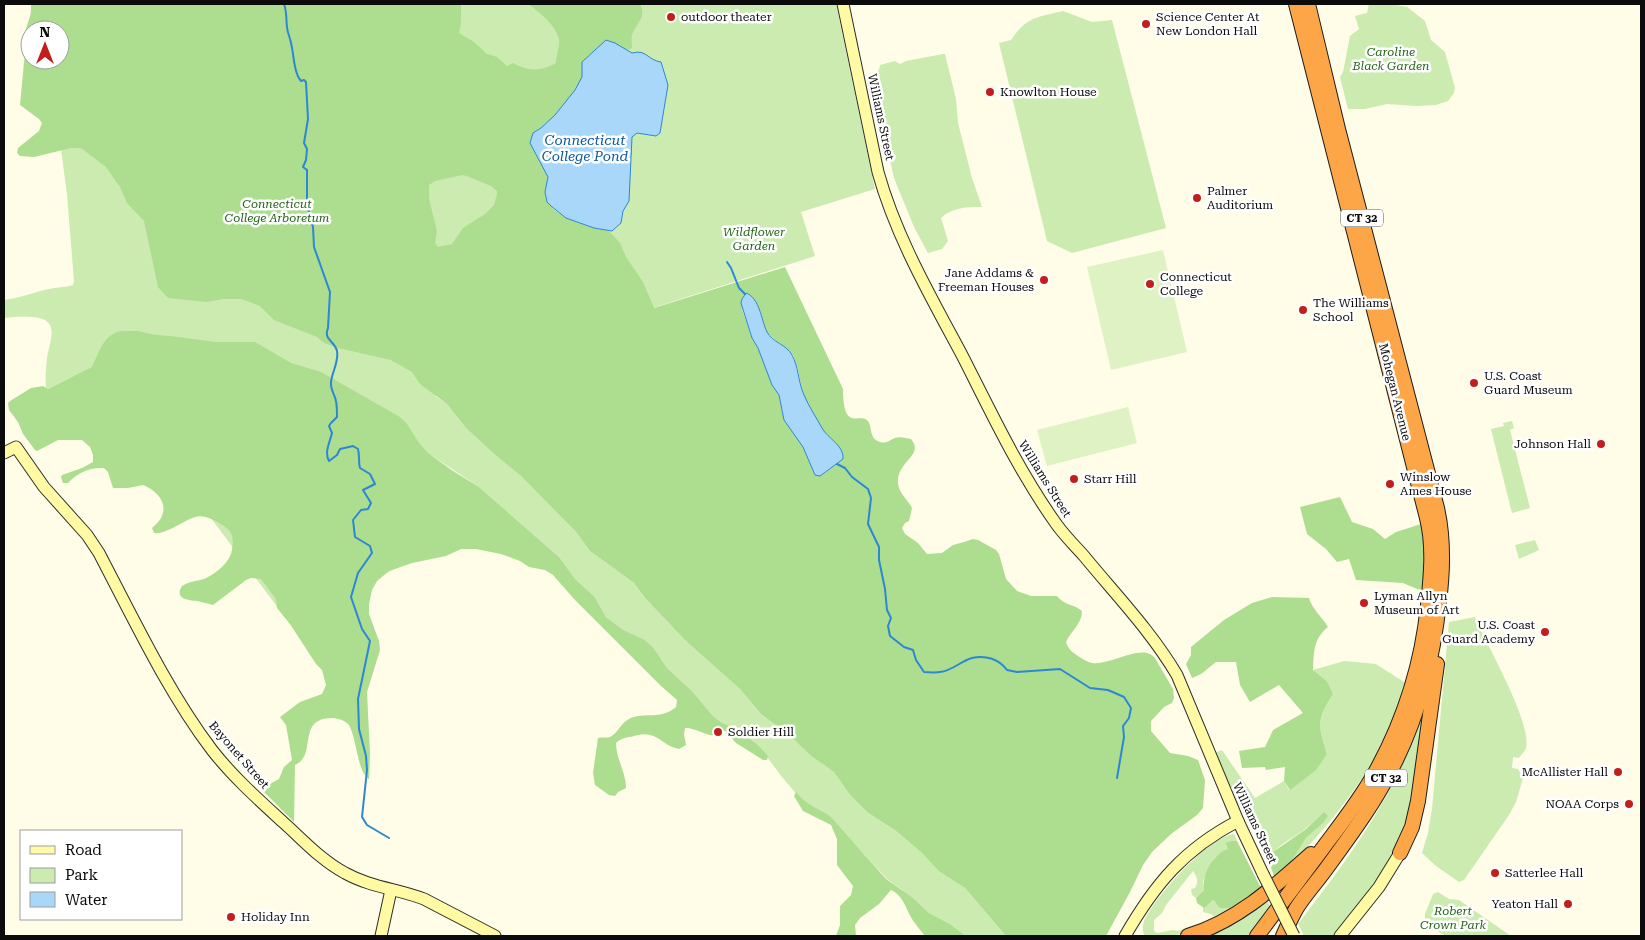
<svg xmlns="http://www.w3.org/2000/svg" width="1645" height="940" font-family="'Roboto Serif',serif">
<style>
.green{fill:#cbebb0}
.forest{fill:#addd8f;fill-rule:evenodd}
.pitch{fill:#def2c3}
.water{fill:#a9d7fa;stroke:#2c87d5}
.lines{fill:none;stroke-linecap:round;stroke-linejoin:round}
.stream{stroke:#2c87d5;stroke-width:2}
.secondary-casing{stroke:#2d2d2d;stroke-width:13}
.highway-casing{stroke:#1c1c1c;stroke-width:16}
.secondary{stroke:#fffaa3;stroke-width:11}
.highway{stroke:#fda648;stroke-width:14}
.secondary-bridge-casing{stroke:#2d2d2d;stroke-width:13;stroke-linecap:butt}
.secondary-bridge{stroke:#fffaa3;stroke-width:11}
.poi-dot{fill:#c21e1c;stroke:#fff;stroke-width:2}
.labels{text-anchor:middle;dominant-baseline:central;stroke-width:5;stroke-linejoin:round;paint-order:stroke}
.shield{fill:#fff;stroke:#545454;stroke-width:1}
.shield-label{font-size:11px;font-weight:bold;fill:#0b0b0b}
.poi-label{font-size:12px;fill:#0b0b0b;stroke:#fff;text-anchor:start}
.park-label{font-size:12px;font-style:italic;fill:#246518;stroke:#fff}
.street-label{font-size:12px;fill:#0b0b0b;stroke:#fff}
.water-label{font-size:14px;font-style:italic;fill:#0e58a2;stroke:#fff}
</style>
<rect width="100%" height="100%" fill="#fffce8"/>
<g class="green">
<path d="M 31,4 L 836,4 L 875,189 L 801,212 L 815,256 L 659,306 L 435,396 L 447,404 L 466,428 L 494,454 L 521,476 L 576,532 L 590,551 L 634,583 L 645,598 L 686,641 L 741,690 L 761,714 L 789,735 L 811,756 L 834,772 L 850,795 L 867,812 L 896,831 L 922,853 L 939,870 L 965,888 L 1006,936 L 966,936 L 950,924 L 929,913 L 912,897 L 887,879 L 831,818 L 798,796 L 782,777 L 758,745 L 738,730 L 721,722 L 713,716 L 692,691 L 667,668 L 653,647 L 645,640 L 622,629 L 606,617 L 594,596 L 576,580 L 559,557 L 479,487 L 431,455 L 491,518 L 290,624 L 208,514 L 70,378 L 48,389 L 46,388 C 45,380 46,367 47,358 C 49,344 60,322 39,318 C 28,316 15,317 4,318 L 4,300 C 21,298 37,291 54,288 C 60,287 67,287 73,285 L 74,281 L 67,194 L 55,105 L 30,60 L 60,60 L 60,30 L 30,30 Z"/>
<path d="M 1369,4 L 1390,4 L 1407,7 L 1425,21 L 1431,40 L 1445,52 L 1455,88 L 1454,93 L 1448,101 L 1436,105 L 1416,106 L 1387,104 L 1365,109 L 1348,109 L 1340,77 L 1343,72 L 1350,36 L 1359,29 L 1355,16 L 1367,13 Z"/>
<path d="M 1063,11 L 1092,22 L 1112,20 L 1166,228 L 1072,253 L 1047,241 L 999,43 L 1011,40 C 1026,17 1038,17 1063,11 Z"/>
<path d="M 943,54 L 945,54 L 956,99 L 958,123 L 972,178 L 982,207 C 966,207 953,207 941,218 L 948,241 L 942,249 L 928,253 L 914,227 L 894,178 L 872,76 L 879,70 L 880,65 L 895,61 L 900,64 L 906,61 Z"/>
<path d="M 1512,421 L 1514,428 L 1510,430 L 1530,508 L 1512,513 L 1491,429 L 1504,426 L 1503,423 Z"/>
<path d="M 1535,540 L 1539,550 L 1519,559 L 1515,545 Z"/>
<path d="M 1475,617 C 1486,644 1532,722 1526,748 C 1525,751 1521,755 1519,758 L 1513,757 L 1512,768 L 1518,769 L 1523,778 L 1516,802 L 1509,815 L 1464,880 L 1459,882 L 1436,866 L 1422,853 L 1428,833 L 1432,809 L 1449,622 Z"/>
<path d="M 1344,661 L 1376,664 L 1407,684 C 1384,761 1333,824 1276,879 L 1274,876 L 1291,862 L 1306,838 L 1322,824 L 1324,812 C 1318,817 1313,823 1306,828 C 1295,838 1272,846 1269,862 L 1241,806 L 1239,806 L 1215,753 L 1222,750 L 1255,798 L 1284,781 L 1289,790 L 1327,754 C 1318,725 1316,720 1333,694 L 1327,681 L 1313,670 Z"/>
<path d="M 1424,706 L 1427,706 L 1407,835 L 1380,876 L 1333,936 L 1304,936 L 1298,924 C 1350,857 1401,788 1424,706 Z"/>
<path d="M 1234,834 L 1237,841 L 1231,841 L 1229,849 L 1215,857 L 1203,881 L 1204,890 L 1196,898 L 1192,895 L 1191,889 L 1195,888 C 1199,881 1197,877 1193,871 L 1166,905 L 1162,913 L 1154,920 L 1154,931 L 1157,933 L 1173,930 L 1178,931 L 1215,917 L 1211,914 L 1203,912 L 1203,907 L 1204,907 L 1213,900 L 1215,903 L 1263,892 L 1190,931 L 1173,936 L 1145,936 C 1143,933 1142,930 1143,925 C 1149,902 1210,835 1234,834 Z"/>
<path d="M 1438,892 L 1449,899 L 1459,900 L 1511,936 L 1446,936 L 1428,926 L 1425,920 L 1425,914 L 1433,894 Z"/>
<path d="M 1267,900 L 1271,908 L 1249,936 L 1208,936 L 1234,923 Z"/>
</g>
<g class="forest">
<path d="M 31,4 L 461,4 L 461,23 L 459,33 L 474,42 L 487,54 L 497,57 L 507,66 L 513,63 C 527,71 541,72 556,63 C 556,56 560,47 559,39 C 556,25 539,12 528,4 L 640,4 C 647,18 636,23 632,35 C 631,39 632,43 632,48 L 628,50 L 611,41 C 601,43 598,50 588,55 C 586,62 585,71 582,78 C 575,91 551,124 537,130 L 530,143 L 548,177 L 545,192 L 547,202 L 554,210 L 566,218 L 609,231 L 620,243 L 626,257 L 643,282 L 654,308 L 785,267 L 843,389 C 843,436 862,409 869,423 C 872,430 870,439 880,442 C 887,444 889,440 895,438 C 900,436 906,438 911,439 C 925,456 896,461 898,484 C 899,493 908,500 912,508 L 909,521 L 905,523 L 902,528 L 905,534 L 918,543 L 927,554 L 942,553 L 953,545 L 964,542 L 973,539 L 978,540 L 996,550 L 999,554 L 1006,579 L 1017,591 L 1031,596 L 1057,596 C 1065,606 1074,604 1082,611 C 1082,624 1071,631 1066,642 C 1068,649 1072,652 1078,656 C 1083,659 1087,662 1092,663 C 1110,666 1142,642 1155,658 L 1173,689 L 1174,698 L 1172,703 L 1164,707 L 1151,721 L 1151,731 L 1170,753 L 1188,756 L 1198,760 L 1205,780 L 1203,808 L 1197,815 L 1171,834 L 1152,852 L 1143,865 L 1130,892 L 1106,936 L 1006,936 L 965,888 L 939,871 L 922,853 L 896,831 L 867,812 L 850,795 L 834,772 L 811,756 L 789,735 L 761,714 L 741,690 L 686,641 L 645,598 L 634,583 L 590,551 L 576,532 L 521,476 L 494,454 L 466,428 L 447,404 L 420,384 L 412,372 L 391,360 L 338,348 L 324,343 L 317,337 L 274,320 L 260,306 L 242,299 L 223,299 L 206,302 L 168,298 L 158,287 L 144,221 L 127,203 L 120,187 L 106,167 L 81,148 L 71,148 L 34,157 L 20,156 L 17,153 L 18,148 L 39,131 L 42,123 L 39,119 L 20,105 L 25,52 L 25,32 L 31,13 ZM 30,30 L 60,30 L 60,60 L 30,60 ZM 462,175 L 467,176 L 491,186 L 497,191 L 497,194 L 494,205 L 485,214 L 463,228 L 452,244 L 438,247 L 435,243 L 437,231 L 429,199 L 429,185 L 435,181 ZM 742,309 L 759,312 L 767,333 L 793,355 L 798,370 L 802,391 L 807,403 L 822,429 L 839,448 L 842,454 L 842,459 L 822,475 L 810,460 L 801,442 L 784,420 L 779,395 L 758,348 L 752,338 Z"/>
<path d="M 122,331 L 138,331 L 156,335 L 170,336 L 216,342 L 255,342 L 291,363 L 321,372 L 400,417 L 407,424 L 419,443 L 428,453 L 453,471 L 479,487 L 559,557 L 576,580 L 594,596 L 606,617 L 622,629 L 645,640 L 653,647 L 667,668 L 692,691 L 713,716 L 721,722 L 738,730 L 758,745 L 768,756 L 767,760 L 763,760 L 736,743 L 725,731 L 720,729 C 718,731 716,734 714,735 C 709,737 694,727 685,728 L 684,734 L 686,745 L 679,749 C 661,746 658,729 634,736 C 627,738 622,737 616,743 C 616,759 626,772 626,788 L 618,792 L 615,796 L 609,795 L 595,785 L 593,773 L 598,738 C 602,737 607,738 610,737 C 620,732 620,721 634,717 C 649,713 662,719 676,707 L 677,700 L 661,686 L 575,600 L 553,575 L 545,570 L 529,567 L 520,561 L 501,554 L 476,549 L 461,549 L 446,556 L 412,563 L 389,571 L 377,581 L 372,590 L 369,604 L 369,614 L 379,641 L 380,650 L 367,692 L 370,754 L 369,779 C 357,772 357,739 349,725 C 344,720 338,718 331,718 C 296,719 318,755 295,765 L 294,822 L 261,789 L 279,779 L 284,767 L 292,760 L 286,725 L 280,717 L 300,702 L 322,694 L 326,685 L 322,670 L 316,664 L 290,624 L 277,608 L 276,599 L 261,579 L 251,578 L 246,580 L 213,605 C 208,604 203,602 197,601 C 188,600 174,599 182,586 C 188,582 196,581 204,579 C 216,574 230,562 232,550 C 234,539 233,532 224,526 C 196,508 195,518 168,530 C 163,532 159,534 154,533 L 152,528 C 156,524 160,521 162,516 C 168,501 155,490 143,485 L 128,488 L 113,488 L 108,472 L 104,468 C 90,467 77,473 68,483 L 63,483 L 61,477 L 62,475 L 82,468 L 93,462 L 93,455 L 90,447 L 82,440 L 58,440 L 37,451 L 35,450 L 23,434 L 18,422 L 9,410 L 8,403 L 10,401 L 31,388 L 43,386 L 48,389 L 92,367 C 99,353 103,334 122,331 Z"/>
<path d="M 1340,497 L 1352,522 L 1373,529 L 1385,539 L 1396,532 L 1421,524 C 1425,547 1424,568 1422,591 L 1403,583 L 1356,580 L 1349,559 L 1337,562 L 1326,549 L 1307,534 L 1300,507 Z"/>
<path d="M 1272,597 L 1309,598 C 1312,609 1322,617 1328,627 C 1313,639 1314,652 1313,670 L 1327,681 L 1333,694 C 1316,720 1318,725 1327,754 L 1316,770 L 1290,790 L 1284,781 L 1285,767 L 1266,770 L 1265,767 L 1242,768 L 1239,751 L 1265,747 L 1273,730 L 1303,713 L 1279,685 L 1250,702 L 1240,685 L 1236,662 L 1216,662 L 1201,674 L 1192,678 L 1186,664 L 1191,655 L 1191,647 L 1224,620 L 1252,603 Z"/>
<path d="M 796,792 C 805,804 820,809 831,817 L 886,879 L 912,897 L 929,913 L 950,924 L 966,936 L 925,936 C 921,931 916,925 912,919 C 906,909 903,895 891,890 L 879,904 L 860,918 L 855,925 L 856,936 L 836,936 L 840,925 L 840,906 L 851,895 L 853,886 L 837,865 L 837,839 L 831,825 L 803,811 L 794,796 Z"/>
<path d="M 1324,812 L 1328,816 L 1322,824 L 1306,838 L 1291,862 L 1274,876 L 1269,862 L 1273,852 L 1306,829 Z"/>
<path d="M 1231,841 L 1237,841 L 1262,890 L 1232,908 L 1220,908 L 1213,900 L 1204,908 L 1197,903 L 1196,898 L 1204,890 C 1202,874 1213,854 1228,849 L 1226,843 Z"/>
</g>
<g class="pitch">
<path d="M 1163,250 L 1187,352 L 1111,370 L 1087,267 Z"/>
<path d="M 1128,407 L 1137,443 L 1047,466 L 1037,430 Z"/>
</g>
<g class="water">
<path d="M 606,40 L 615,43 L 632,53 C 647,49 647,60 661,62 L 668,85 L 660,133 L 656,136 L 637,133 L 632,137 L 629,201 L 623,211 L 621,223 L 612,231 L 594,228 L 566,218 L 551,206 L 547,202 L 545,192 L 548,177 L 530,143 L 533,133 L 541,128 L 555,115 L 575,90 L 582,77 L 582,62 Z"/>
<path d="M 746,293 C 760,298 761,320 767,332 C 772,342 787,345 792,355 C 799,368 798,382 804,395 C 809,407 816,417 822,428 C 828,439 844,445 843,459 L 820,476 L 815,475 L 803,447 L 784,420 L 779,395 L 772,385 L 758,348 L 752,338 L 741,303 L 742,299 Z"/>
</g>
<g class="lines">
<g class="stream">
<path d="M 284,4 C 287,12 286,19 287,27 C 287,31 289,35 290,39 C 294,51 293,72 301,81 L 304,80 L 306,82 L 308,119 L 304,143 L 307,149 L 306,160 L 303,167 L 307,170 L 307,204 L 313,227 L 314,247 L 330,292 L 328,328 C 323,340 335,341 337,351 C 339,362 332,372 331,382 C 330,389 335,395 336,401 C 337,406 337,412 337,417 L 331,423 L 329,426 L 332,433 C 330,442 324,452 329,461 L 337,455 L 340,449 L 353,446 L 358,449 C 360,456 358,461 360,468 L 370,474 L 375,484 L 363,490 L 371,503 L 368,509 L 361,510 L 353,520 L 355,537 L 370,546 L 372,553 L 358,573 L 351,597 L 362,629 L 370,641 L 358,699 L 359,729 L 366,756 L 367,770 L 362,817 L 367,825 L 389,838"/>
<path d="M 727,262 L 731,268 L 739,288 L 745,294"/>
<path d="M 837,464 L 845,468 L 852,477 L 868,489 L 871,498 L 868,524 L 879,547 L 879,560 L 885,589 L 887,610 L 891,618 L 888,626 L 890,636 L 904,647 L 913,650 L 916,660 L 924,672 C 929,672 935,673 940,672 C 952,671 961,661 972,658 C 986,655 999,659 1007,670 L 1017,672 L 1060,669 L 1090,688 L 1108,690 L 1124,697 L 1131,708 L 1129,718 L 1123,726 L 1124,737 L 1117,778"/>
</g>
<defs>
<g id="secondary">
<path d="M 843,4 L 878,172 C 896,237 931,297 963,357 C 992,414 1019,472 1057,525 C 1065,536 1075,546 1084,556 C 1116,595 1151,631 1177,675 L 1238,821 L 1263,874"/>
<path d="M 4,453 L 16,447 L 44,487 L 87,535 L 99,553 C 133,618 168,692 212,750 C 233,777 259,800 284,823 C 303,840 322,861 345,873 C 370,887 398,889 424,899 L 495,936"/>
<path d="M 381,936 L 391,890"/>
<path d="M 1125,936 C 1155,884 1184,849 1238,821"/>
<path d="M 1340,936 L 1379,887 L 1400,853"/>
</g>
<g id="highway">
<path d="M 1400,853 L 1412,827 L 1418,801 L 1437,664"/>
<path d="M 1188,936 C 1237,921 1274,887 1311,854"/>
<path d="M 1257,936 C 1279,907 1301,877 1323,848 C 1341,824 1360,800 1375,773 C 1404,721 1422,664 1428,605 C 1431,576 1434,546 1427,518 L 1296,4"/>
<path d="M 1283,936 C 1287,927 1291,918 1296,909 C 1304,896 1314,885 1323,873 C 1342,847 1361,822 1377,795 C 1413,736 1432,670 1439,602 C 1443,571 1444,539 1437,508 L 1338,129 L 1308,4"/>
</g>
</defs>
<use href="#secondary" class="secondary-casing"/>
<use href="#highway" class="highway-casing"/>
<use href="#secondary" class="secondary"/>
<use href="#highway" class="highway"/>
<defs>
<path id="secondary-bridge" d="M 1263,874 L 1294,936"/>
</defs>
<use href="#secondary-bridge" class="secondary-bridge-casing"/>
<use href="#secondary-bridge" class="secondary-bridge"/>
</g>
<g class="poi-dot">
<circle cx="671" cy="17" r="5"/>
<circle cx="1146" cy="24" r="5"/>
<circle cx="990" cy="92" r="5"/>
<circle cx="1197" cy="198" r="5"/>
<circle cx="1044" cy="280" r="5"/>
<circle cx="1150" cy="284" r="5"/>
<circle cx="1303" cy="310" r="5"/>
<circle cx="1474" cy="383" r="5"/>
<circle cx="1601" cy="444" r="5"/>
<circle cx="1074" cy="479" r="5"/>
<circle cx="1390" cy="484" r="5"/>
<circle cx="1364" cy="603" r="5"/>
<circle cx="1545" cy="632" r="5"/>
<circle cx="718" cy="732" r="5"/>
<circle cx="1618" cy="772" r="5"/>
<circle cx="1629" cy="804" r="5"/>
<circle cx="1495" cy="873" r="5"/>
<circle cx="1568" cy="904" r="5"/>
<circle cx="231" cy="917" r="5"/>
</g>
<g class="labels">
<g class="shield">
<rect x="1341" y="209.5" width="42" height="17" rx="4"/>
<rect x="1365" y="769.5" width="42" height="17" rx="4"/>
</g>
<g class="shield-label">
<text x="1362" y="218">CT 32</text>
<text x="1386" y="778">CT 32</text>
</g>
<g class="poi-label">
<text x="681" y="17">outdoor theater</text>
<text x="1156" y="17">Science Center At<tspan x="1156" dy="14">New London Hall</tspan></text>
<text x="1000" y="92">Knowlton House</text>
<text x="1207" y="191">Palmer<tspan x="1207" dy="14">Auditorium</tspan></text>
<text x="1034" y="273" text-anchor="end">Jane Addams &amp;<tspan x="1034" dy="14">Freeman Houses</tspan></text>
<text x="1160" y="277">Connecticut<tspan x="1160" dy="14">College</tspan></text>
<text x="1313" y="303">The Williams<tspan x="1313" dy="14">School</tspan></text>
<text x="1484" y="376">U.S. Coast<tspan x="1484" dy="14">Guard Museum</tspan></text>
<text x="1591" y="444" text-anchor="end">Johnson Hall</text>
<text x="1400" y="477">Winslow<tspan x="1400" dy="14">Ames House</tspan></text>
<text x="1084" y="479">Starr Hill</text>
<text x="1374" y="596">Lyman Allyn<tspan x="1374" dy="14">Museum of Art</tspan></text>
<text x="1535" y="625" text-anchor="end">U.S. Coast<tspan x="1535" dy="14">Guard Academy</tspan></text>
<text x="728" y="732">Soldier Hill</text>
<text x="1608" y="772" text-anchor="end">McAllister Hall</text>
<text x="1619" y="804" text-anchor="end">NOAA Corps</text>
<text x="1505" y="873">Satterlee Hall</text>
<text x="1558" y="904" text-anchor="end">Yeaton Hall</text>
<text x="241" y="917">Holiday Inn</text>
</g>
<g class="park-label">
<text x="1391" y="52">Caroline<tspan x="1391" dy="14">Black Garden</tspan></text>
<text x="277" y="204">Connecticut<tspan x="277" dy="14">College Arboretum</tspan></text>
<text x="754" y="232">Wildflower<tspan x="754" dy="14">Garden</tspan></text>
<text x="1453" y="911">Robert<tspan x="1453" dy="14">Crown Park</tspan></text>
</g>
<g class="street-label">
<text transform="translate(881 117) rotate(78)">Williams Street</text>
<text transform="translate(1395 392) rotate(76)">Mohegan Avenue</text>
<text transform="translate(1045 479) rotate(58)">Williams Street</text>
<text transform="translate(239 755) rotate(49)">Bayonet Street</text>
<text transform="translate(1255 823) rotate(65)">Williams Street</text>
</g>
<g class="water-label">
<text x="585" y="140">Connecticut<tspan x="585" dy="16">College Pond</tspan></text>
</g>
</g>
<rect width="1645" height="940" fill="none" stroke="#0b0b0b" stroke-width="10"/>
<rect x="20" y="830" width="162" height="90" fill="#ffffff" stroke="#9d9d9d"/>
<rect x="30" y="846" width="25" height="8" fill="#fffaa3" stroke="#9d9d9d"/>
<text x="65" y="855" font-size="15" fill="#0b0b0b">Road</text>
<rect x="30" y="868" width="25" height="15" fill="#cbebb0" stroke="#9d9d9d"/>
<text x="65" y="880" font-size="15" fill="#0b0b0b">Park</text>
<rect x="30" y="892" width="25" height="15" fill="#a9d7fa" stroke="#9d9d9d"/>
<text x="65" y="905" font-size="15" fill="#0b0b0b">Water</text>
<g transform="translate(45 45)"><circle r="24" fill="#ffffff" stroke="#9d9d9d"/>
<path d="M0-4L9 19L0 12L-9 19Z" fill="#c21e1c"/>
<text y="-8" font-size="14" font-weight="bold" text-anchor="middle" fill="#0b0b0b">N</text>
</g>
</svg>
